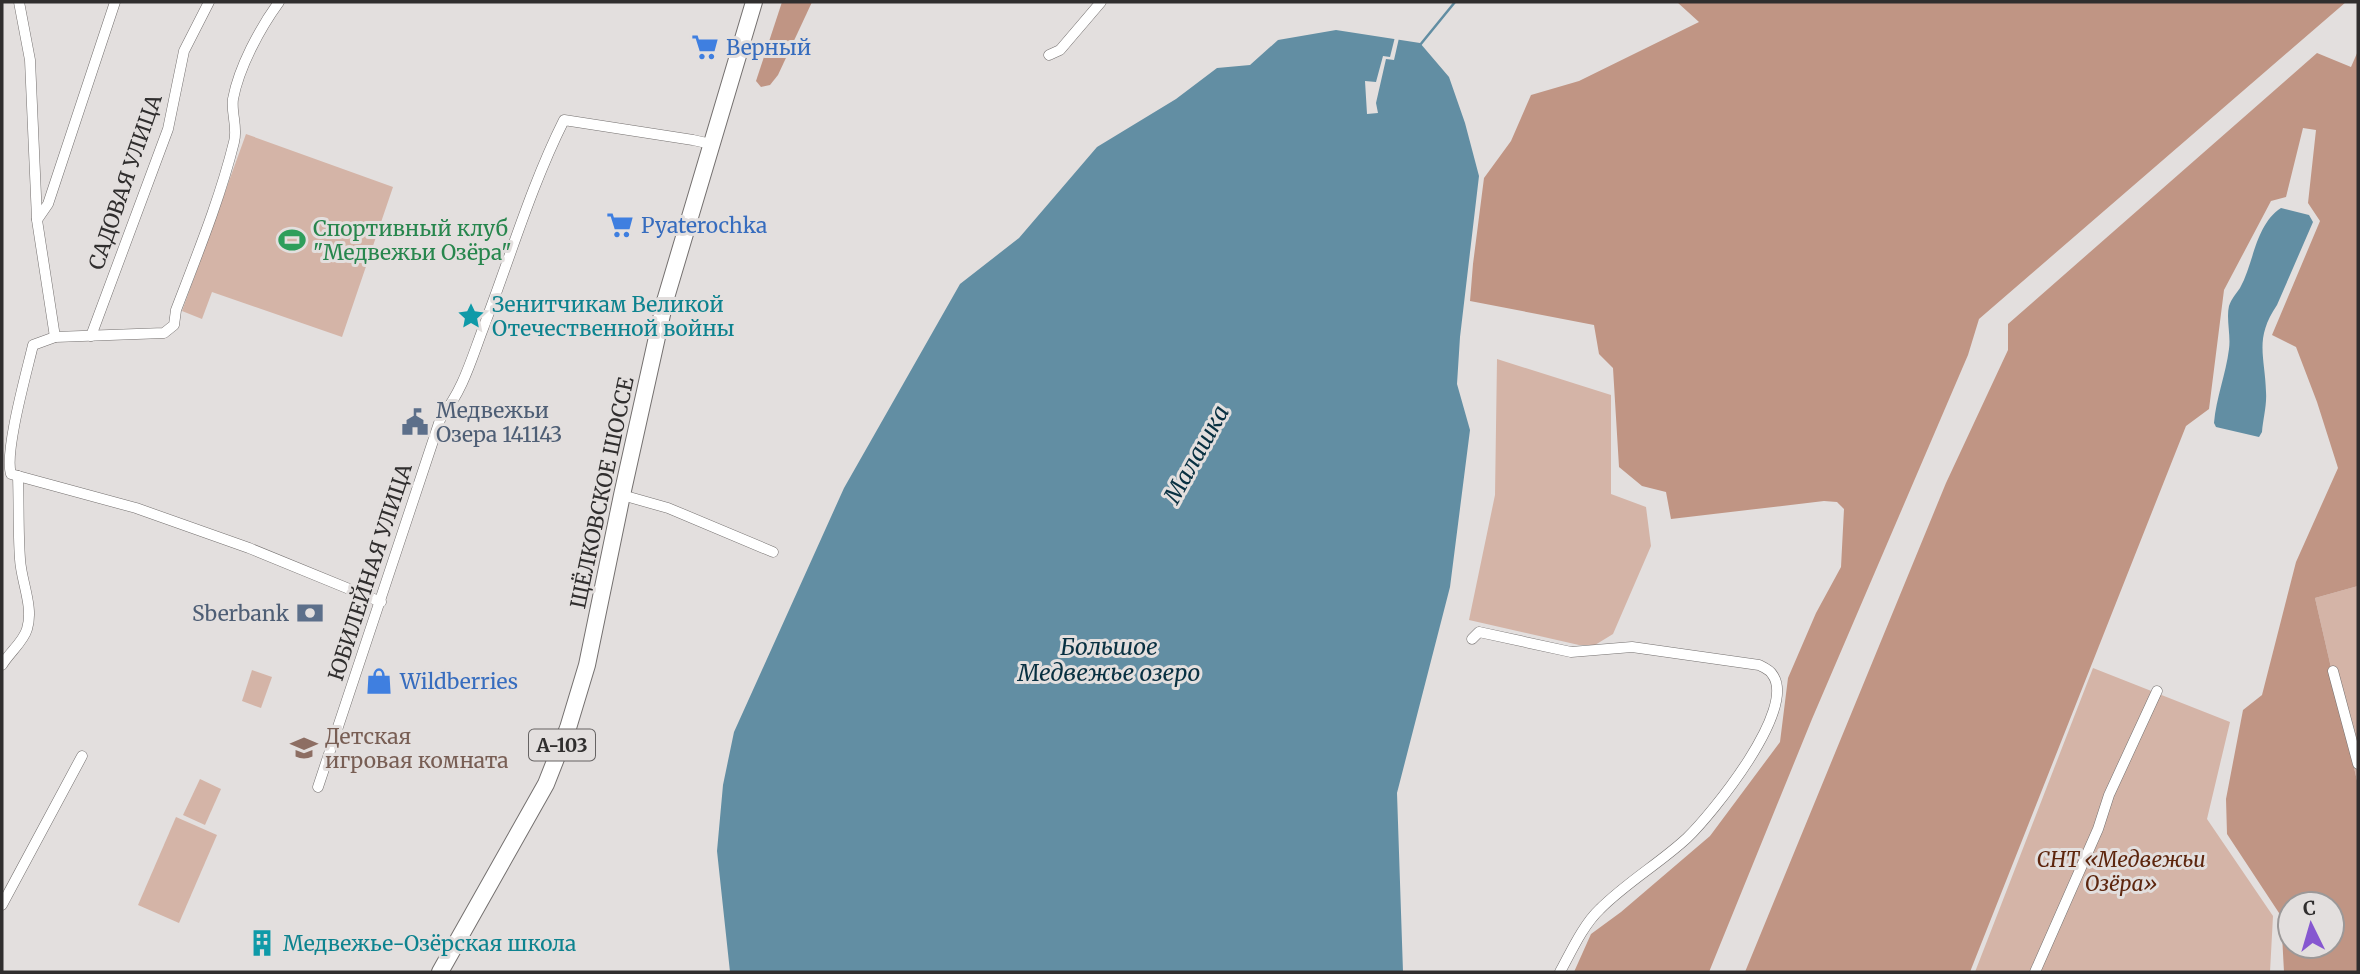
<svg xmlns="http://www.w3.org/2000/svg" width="2360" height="974" font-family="Merriweather,serif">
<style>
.green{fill:#d4b4a7}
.forest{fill:#c09584;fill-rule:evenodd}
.water{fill:#628ea3}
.pier{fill:#e3dfde}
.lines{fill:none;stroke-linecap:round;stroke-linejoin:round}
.stream{stroke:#628ea3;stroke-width:2.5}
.minor-casing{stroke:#74706f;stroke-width:11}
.primary-casing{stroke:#74706f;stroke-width:18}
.minor{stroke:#fff;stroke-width:10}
.primary{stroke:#fff;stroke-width:16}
.labels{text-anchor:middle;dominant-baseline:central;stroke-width:6;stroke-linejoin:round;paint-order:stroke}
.shield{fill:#e3dfde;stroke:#666363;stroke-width:2}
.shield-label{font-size:19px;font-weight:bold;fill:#302e2e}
.shop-label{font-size:21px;fill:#366cbe;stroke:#e3dfde;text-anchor:start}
.street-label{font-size:21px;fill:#302e2e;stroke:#e3dfde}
.leisure-label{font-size:21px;fill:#27864d;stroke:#e3dfde;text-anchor:start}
.culture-label{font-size:21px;fill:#0d838f;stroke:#e3dfde;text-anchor:start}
.service-label{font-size:21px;fill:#4e5e75;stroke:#e3dfde;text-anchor:start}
.education-label{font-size:21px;fill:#785e54;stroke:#e3dfde;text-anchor:start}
.park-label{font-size:21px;font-style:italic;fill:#5d260e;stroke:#e3dfde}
.water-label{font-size:23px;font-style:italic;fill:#083041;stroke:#e3dfde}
</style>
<rect width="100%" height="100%" fill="#e3dfde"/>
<g class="green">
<path d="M 246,134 L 393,187 L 342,337 L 212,292 L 202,319 L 182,311 Z"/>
<path d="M 1497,359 L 1611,395 L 1611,494 L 1646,507 L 1651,546 L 1613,634 L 1595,645 L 1579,645 L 1469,620 L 1495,495 Z"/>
<path d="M 2358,586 L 2358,785 L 2315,598 Z"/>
<path d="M 2093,668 L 2230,722 L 2207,819 L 2273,916 L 2270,972 L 1975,972 Z"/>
<path d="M 252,670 L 272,677 L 261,708 L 242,701 Z"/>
<path d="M 200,779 L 221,789 L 205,825 L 183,815 Z"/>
<path d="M 176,817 L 217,835 L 179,923 L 138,905 Z"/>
</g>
<g class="forest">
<path d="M 782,2 L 812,2 L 778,75 L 770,85 L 761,87 L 756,81 Z"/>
<path d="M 1677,2 L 2346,2 L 1979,319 L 1968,355 L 1812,719 L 1709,972 L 1574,972 L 1591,934 L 1621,912 L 1710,836 L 1780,742 L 1788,678 L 1816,613 L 1841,567 L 1844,509 L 1837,502 L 1824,501 L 1671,519 L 1666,492 L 1642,486 L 1619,467 L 1613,368 L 1599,354 L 1594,325 L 1470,301 L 1473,264 L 1484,178 L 1511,141 L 1531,95 L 1579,81 L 1699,22 Z"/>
<path d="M 2358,51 L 2358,586 L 2315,598 L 2358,785 L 2358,972 L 2284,972 L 2281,916 L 2227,834 L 2226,799 L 2243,710 L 2262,695 L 2296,562 L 2338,468 L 2317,402 L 2296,347 L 2272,335 L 2320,221 L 2308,203 L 2316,130 L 2303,128 L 2286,197 L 2271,201 L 2224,290 L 2209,409 L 2186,426 L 1970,972 L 1745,972 L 1946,483 L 2008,350 L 2008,324 L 2317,53 L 2351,67 ZM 2290,904 L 2332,904 L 2332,946 L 2290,946 Z"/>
</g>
<g class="water">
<path d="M 1336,30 L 1420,43 L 1449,77 L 1465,123 L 1479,176 L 1460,337 L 1457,384 L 1470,430 L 1450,587 L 1397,793 L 1403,972 L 730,972 L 717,851 L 723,785 L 734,732 L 844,488 L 960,284 L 1019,238 L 1097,147 L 1176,99 L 1217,68 L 1250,65 L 1278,40 Z"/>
<path d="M 2281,208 L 2309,215 L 2313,222 L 2277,305 C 2254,339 2265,356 2266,392 C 2267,405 2263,419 2262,432 L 2259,437 L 2216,427 L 2214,423 C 2216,398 2226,374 2229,349 C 2231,335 2226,319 2229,306 C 2232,298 2235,295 2240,288 C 2254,263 2255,225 2281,208 Z"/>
</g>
<path class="pier" d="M 1389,35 L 1406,39 L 1399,38 L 1394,60 L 1386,59 L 1376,103 L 1378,113 L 1367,114 L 1365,81 L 1376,82 L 1383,56 L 1390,57 L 1395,37 Z"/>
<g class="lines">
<path class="stream" d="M 1420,45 L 1455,2"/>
<defs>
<g id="minor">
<path d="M 19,2 L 30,60 L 37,219"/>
<path d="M 279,2 C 260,28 239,67 233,99 C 231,113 238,128 234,142 C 220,199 197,255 176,310 L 174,325 L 164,333 L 55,337 L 33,345 C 27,371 4,452 11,474 L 18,476 L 136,508 L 249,548 L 381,602"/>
<path d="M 1049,55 L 1060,50 L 1101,2"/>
<path d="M 91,336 L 168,129 L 184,51 L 209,2"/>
<path d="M 55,337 L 37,220 L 48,204 L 115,2"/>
<path d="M 622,495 L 668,508 L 773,552"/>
<path d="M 1472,639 L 1479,632 L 1571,652 L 1632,647 L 1759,665 C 1763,667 1770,670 1772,674 C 1799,708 1711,815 1687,838 C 1660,863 1627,882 1600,909 C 1583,925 1571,952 1560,972"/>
<path d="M 2,665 C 9,653 24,641 27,629 C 34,607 21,581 20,559 C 18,531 19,504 18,476"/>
<path d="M 2333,671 L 2358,764"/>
<path d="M 318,787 L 441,417 C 463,391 472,357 484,326 C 510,258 531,186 564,120 L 693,140 L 711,144"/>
<path d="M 2,905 L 82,756"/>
<path d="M 2035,972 L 2098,829 L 2109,795 L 2157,691"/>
</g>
<path id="primary" d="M 440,972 L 546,784 L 568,728 L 587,665 L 622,495 L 665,301 L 754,2"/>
</defs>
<use href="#minor" class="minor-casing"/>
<use href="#primary" class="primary-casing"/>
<use href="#minor" class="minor"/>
<use href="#primary" class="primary"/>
</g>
<defs>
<symbol id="supermarket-bare" viewBox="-9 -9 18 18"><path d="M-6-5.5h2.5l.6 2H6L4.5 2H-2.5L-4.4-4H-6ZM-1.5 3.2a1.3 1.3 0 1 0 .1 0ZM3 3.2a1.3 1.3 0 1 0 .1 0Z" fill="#3f7fe0" stroke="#e3dfde" stroke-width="2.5" paint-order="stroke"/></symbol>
<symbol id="stadium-bare" viewBox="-9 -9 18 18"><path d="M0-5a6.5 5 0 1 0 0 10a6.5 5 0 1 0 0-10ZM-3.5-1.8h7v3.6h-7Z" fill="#2e9e5b" stroke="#e3dfde" stroke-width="2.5" paint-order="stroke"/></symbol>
<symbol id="sight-bare" viewBox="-9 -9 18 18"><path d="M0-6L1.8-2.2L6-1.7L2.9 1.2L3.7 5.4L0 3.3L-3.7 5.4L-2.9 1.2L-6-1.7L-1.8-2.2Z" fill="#0f9aa8" stroke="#e3dfde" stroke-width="2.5" paint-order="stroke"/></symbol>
<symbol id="civic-bare" viewBox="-9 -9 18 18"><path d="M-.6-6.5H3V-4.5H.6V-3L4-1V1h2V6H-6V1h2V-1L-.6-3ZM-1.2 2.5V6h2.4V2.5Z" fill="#5c6f8a" stroke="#e3dfde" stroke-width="2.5" paint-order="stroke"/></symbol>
<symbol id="bank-bare" viewBox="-9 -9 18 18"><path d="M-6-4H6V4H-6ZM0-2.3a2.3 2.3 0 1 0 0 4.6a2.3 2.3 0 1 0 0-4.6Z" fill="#5c6f8a" stroke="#e3dfde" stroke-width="2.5" paint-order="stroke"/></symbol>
<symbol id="shop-bare" viewBox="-9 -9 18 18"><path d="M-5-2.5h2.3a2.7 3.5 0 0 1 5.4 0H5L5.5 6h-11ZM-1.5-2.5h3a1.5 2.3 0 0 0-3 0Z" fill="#3f7fe0" stroke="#e3dfde" stroke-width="2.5" paint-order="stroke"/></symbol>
<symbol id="school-bare" viewBox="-9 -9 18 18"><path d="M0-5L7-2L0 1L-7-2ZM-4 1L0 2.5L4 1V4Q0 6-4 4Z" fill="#8d6e63" stroke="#e3dfde" stroke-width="2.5" paint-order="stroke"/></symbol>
<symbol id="building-bare" viewBox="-9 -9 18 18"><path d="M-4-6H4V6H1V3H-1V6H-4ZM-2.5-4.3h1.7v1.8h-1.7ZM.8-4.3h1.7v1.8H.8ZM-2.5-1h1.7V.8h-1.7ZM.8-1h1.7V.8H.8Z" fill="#0f9aa8" stroke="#e3dfde" stroke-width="2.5" paint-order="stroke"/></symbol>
</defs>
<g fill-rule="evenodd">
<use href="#supermarket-bare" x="686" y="28" width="38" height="38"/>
<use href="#supermarket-bare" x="601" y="206" width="38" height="38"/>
<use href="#stadium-bare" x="273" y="221" width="38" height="38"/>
<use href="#sight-bare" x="452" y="297" width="38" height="38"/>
<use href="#civic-bare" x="396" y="403" width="38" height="38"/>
<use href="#bank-bare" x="291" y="594" width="38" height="38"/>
<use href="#shop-bare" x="360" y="662" width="38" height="38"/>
<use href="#school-bare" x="285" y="729" width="38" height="38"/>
<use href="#building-bare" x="243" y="924" width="38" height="38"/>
</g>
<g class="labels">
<rect class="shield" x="529" y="729.5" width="66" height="31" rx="5"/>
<g class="shield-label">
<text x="562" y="745">А-103</text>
</g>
<g class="shop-label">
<text x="726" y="47">Верный</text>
<text x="641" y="225">Pyaterochka</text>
<text x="400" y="681">Wildberries</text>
</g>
<g class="street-label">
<text transform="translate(125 182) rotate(-71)">САДОВАЯ УЛИЦА</text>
<text transform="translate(602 493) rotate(-78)">ЩЁЛКОВСКОЕ ШОССЕ</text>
<text transform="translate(370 572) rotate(-72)">ЮБИЛЕЙНАЯ УЛИЦА</text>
</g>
<g class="leisure-label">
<text x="313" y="228">Спортивный клуб<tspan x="313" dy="24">"Медвежьи Озёра"</tspan></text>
</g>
<g class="culture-label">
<text x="492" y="304">Зенитчикам Великой<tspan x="492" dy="24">Отечественной войны</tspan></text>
<text x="283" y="943">Медвежье-Озёрская школа</text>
</g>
<g class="service-label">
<text x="436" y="410">Медвежьи<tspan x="436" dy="24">Озера 141143</tspan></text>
<text x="289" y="613" text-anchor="end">Sberbank</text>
</g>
<g class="education-label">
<text x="325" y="736">Детская<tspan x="325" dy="24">игровая комната</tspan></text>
</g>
<g class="park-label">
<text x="2121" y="859">СНТ «Медвежьи<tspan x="2121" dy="24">Озёра»</tspan></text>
</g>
<g class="water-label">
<text transform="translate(1196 454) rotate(-61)">Малашка</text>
<text x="1109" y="646">Большое<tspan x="1109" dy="26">Медвежье озеро</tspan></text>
</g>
</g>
<rect width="2360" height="974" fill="none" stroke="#302e2e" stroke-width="7"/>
<g transform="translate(2311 925) rotate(355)"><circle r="33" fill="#e3dfde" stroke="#9b9898" stroke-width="2"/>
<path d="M0-5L12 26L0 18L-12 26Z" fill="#8657d0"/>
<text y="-10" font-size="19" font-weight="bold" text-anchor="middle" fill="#302e2e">С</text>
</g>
</svg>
